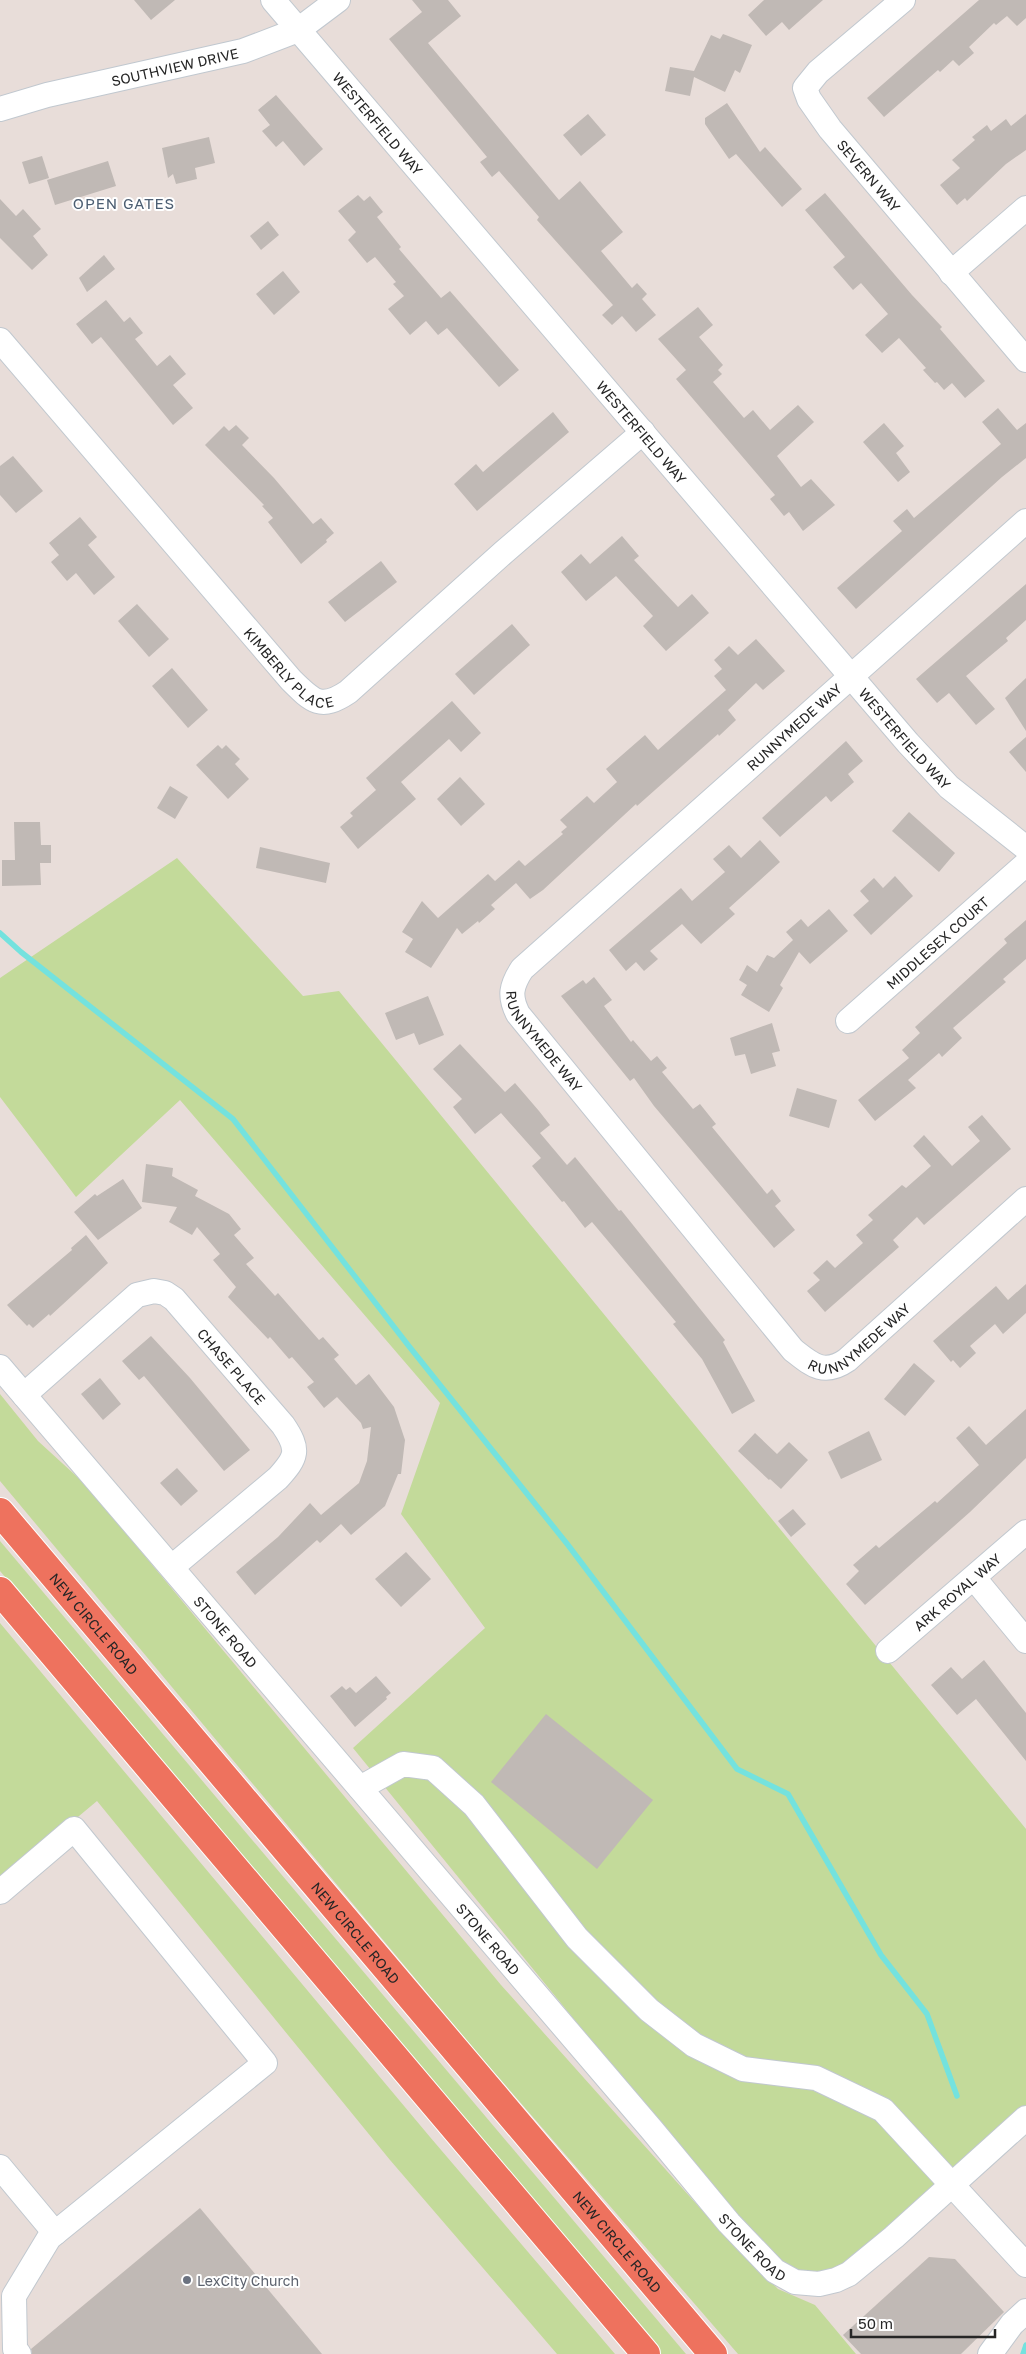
<svg xmlns="http://www.w3.org/2000/svg" width="1026" height="2354" font-family="'Golos Text',sans-serif">
<style>
.green{fill:#c3da9a}
.lines{fill:none;stroke-linecap:round;stroke-linejoin:round}
.stream{stroke:#74e2de;stroke-width:5.5}
.building{fill:#c0b9b5}
.minor-casing{stroke:#c1c8cf;stroke-width:26}
.highway-casing{stroke:#fff;stroke-width:30}
.minor{stroke:#fff;stroke-width:24}
.highway{stroke:#ee725e;stroke-width:28}
.worship-dot{fill:#6b7280;stroke:#fff;stroke-width:2}
.labels{text-anchor:middle;dominant-baseline:central;stroke-width:4;stroke-linejoin:round;paint-order:stroke}
.street-label{font-size:14px;fill:#262626;stroke:#fff}
.worship-label{font-size:14px;fill:#5b616d;stroke:#fff;text-anchor:start}
.neighbourhood-label{font-size:15px;letter-spacing:1px;fill:#4c5e72;stroke:#fff}
</style>
<rect width="100%" height="100%" fill="#e8ddd9"/>
<g class="green">
<path d="M 177,858 L 303,996 L 339,991 L 1026,1829 L 1026,2118 L 849,2274 L 784,2277 L 353,1748 L 485,1628 L 401,1514 L 440,1403 L 180,1100 L 76,1197 L 0,1097 L 0,978 Z"/>
<path d="M 0,1394 L 38,1441 L 85,1484 L 501,1985 L 708,2217 L 778,2289 L 815,2305 L 856,2354 L 738,2354 L 474,2049 L 0,1481 Z"/>
<path d="M 0,1541 L 686,2354 L 660,2354 L 0,1571 Z"/>
<path d="M 0,1623 L 430,2137 L 615,2354 L 557,2354 L 390,2160 L 97,1801 L 0,1882 Z"/>
</g>
<g class="lines">
<g class="stream">
<path d="M 0,933 L 21,952 L 233,1119 L 408,1345 L 568,1545 L 737,1769 L 788,1794 L 881,1955 L 927,2014 L 957,2096"/>
<path d="M 1023,2354 L 1026,2345"/>
</g>
</g>
<g class="building">
<path d="M 134,0 L 175,0 L 151,20 Z"/>
<path d="M 412,0 L 448,0 L 461,16 L 428,43 L 559,200 L 580,181 L 623,232 L 601,251 L 632,288 L 637,283 L 647,294 L 642,299 L 656,315 L 636,332 L 622,316 L 612,325 L 602,315 L 613,305 L 537,220 L 539,217 L 499,171 L 492,177 L 480,162 L 487,157 L 389,39 L 422,12 Z"/>
<path d="M 764,0 L 823,0 L 789,30 L 782,22 L 766,36 L 748,15 Z"/>
<path d="M 979,0 L 1026,0 L 1026,18 L 1017,26 L 1007,16 L 996,25 L 994,23 L 969,47 L 974,53 L 959,66 L 953,60 L 940,72 L 938,70 L 884,117 L 867,98 Z"/>
<path d="M 723,34 L 752,45 L 740,73 L 735,70 L 725,92 L 694,77 L 690,96 L 665,91 L 670,67 L 694,71 L 711,35 L 720,39 Z"/>
<path d="M 276,95 L 323,149 L 304,166 L 283,141 L 276,147 L 262,131 L 270,125 L 258,110 Z"/>
<path d="M 727,103 L 760,152 L 765,147 L 802,189 L 782,207 L 736,154 L 729,159 L 705,124 L 705,118 Z"/>
<path d="M 588,114 L 606,135 L 581,156 L 563,135 Z"/>
<path d="M 1026,114 L 1026,150 L 1006,164 L 967,201 L 965,198 L 957,205 L 940,185 L 960,168 L 952,160 L 975,140 L 972,137 L 987,125 L 991,131 L 1006,119 L 1011,126 Z"/>
<path d="M 209,137 L 215,163 L 195,168 L 197,179 L 176,184 L 173,174 L 168,178 L 162,148 Z"/>
<path d="M 42,156 L 49,178 L 29,184 L 22,162 Z"/>
<path d="M 108,161 L 116,186 L 55,205 L 47,180 Z"/>
<path d="M 825,193 L 912,295 L 942,327 L 940,329 L 985,381 L 965,398 L 952,383 L 944,390 L 937,382 L 935,383 L 923,370 L 926,368 L 899,338 L 882,353 L 865,335 L 888,314 L 861,283 L 853,290 L 833,267 L 845,257 L 805,210 Z"/>
<path d="M 358,195 L 364,201 L 370,196 L 383,212 L 377,217 L 401,247 L 399,249 L 441,298 L 450,291 L 519,370 L 499,387 L 447,328 L 438,335 L 426,321 L 410,335 L 388,309 L 404,296 L 393,284 L 396,282 L 375,257 L 367,263 L 348,240 L 356,232 L 338,211 Z"/>
<path d="M 0,199 L 16,216 L 23,209 L 41,229 L 33,236 L 48,255 L 32,270 L 0,238 Z"/>
<path d="M 268,221 L 279,235 L 261,250 L 250,236 Z"/>
<path d="M 104,255 L 115,269 L 87,292 L 79,278 Z"/>
<path d="M 283,271 L 300,292 L 274,315 L 256,294 Z"/>
<path d="M 106,300 L 124,322 L 130,317 L 143,333 L 135,339 L 157,366 L 170,355 L 186,374 L 173,385 L 193,408 L 173,425 L 101,337 L 92,344 L 76,324 Z"/>
<path d="M 698,307 L 713,325 L 699,337 L 723,365 L 718,370 L 722,374 L 713,382 L 744,418 L 753,410 L 770,430 L 798,405 L 814,422 L 777,456 L 801,487 L 811,479 L 835,505 L 803,531 L 789,512 L 784,516 L 770,499 L 775,495 L 676,379 L 686,370 L 658,339 Z"/>
<path d="M 998,408 L 1017,430 L 1026,423 L 1026,458 L 1002,477 L 856,609 L 837,588 L 902,531 L 893,521 L 907,509 L 914,518 L 1001,444 L 982,422 Z"/>
<path d="M 553,412 L 569,432 L 477,511 L 454,484 L 476,464 L 483,472 Z"/>
<path d="M 884,423 L 904,446 L 896,453 L 910,472 L 898,482 L 863,442 Z"/>
<path d="M 236,425 L 249,438 L 242,445 L 274,478 L 313,524 L 321,518 L 334,533 L 326,540 L 327,542 L 301,564 L 268,522 L 273,518 L 262,506 L 264,505 L 205,445 L 224,426 L 229,431 Z"/>
<path d="M 13,456 L 43,491 L 16,513 L 0,495 L 0,466 Z"/>
<path d="M 80,517 L 97,537 L 88,545 L 115,577 L 94,595 L 76,573 L 67,581 L 51,562 L 59,555 L 49,543 Z"/>
<path d="M 622,536 L 639,556 L 634,560 L 678,607 L 692,594 L 709,613 L 666,651 L 643,626 L 653,616 L 616,576 L 586,601 L 561,572 L 581,554 L 590,564 Z"/>
<path d="M 381,561 L 397,582 L 345,622 L 328,602 Z"/>
<path d="M 1026,584 L 1026,620 L 1006,638 L 1008,641 L 966,676 L 995,709 L 976,725 L 949,693 L 937,703 L 916,679 Z"/>
<path d="M 137,604 L 169,639 L 149,657 L 118,621 Z"/>
<path d="M 512,624 L 530,645 L 474,695 L 455,674 Z"/>
<path d="M 756,639 L 785,671 L 763,690 L 756,683 L 728,710 L 736,720 L 719,736 L 718,734 L 637,806 L 636,804 L 543,890 L 530,899 L 516,883 L 491,905 L 495,909 L 479,923 L 478,921 L 462,934 L 457,928 L 431,968 L 405,952 L 413,939 L 402,932 L 422,901 L 438,918 L 488,874 L 495,881 L 519,860 L 525,866 L 563,834 L 561,832 L 567,827 L 560,820 L 587,796 L 594,803 L 617,782 L 606,769 L 645,735 L 658,750 L 726,690 L 714,676 L 722,669 L 714,660 L 729,646 L 738,655 Z"/>
<path d="M 172,668 L 208,710 L 188,728 L 152,686 Z"/>
<path d="M 1026,678 L 1026,731 L 1005,698 Z"/>
<path d="M 452,701 L 481,733 L 461,752 L 449,739 L 401,782 L 416,799 L 358,849 L 340,827 L 353,816 L 350,813 L 376,790 L 366,778 Z"/>
<path d="M 1026,737 L 1026,772 L 1009,752 Z"/>
<path d="M 846,741 L 863,761 L 848,774 L 854,782 L 831,802 L 826,796 L 780,837 L 762,818 Z"/>
<path d="M 218,745 L 222,749 L 226,745 L 240,759 L 235,764 L 249,779 L 228,799 L 196,765 Z"/>
<path d="M 460,777 L 485,804 L 461,826 L 437,799 Z"/>
<path d="M 170,786 L 188,797 L 175,819 L 157,808 Z"/>
<path d="M 909,812 L 955,853 L 939,872 L 892,831 Z"/>
<path d="M 14,822 L 40,822 L 41,845 L 51,845 L 51,863 L 40,863 L 41,885 L 2,886 L 2,860 L 15,860 Z"/>
<path d="M 760,840 L 780,862 L 729,908 L 735,914 L 701,944 L 682,924 L 650,951 L 658,959 L 644,971 L 636,962 L 626,971 L 609,950 L 681,888 L 692,901 L 725,872 L 713,859 L 729,845 L 741,858 Z"/>
<path d="M 260,847 L 330,863 L 326,883 L 256,868 Z"/>
<path d="M 895,876 L 913,896 L 871,935 L 853,915 L 869,901 L 860,891 L 874,878 L 883,888 Z"/>
<path d="M 829,909 L 848,931 L 810,964 L 799,952 L 780,985 L 783,988 L 769,1012 L 741,995 L 747,985 L 739,980 L 747,965 L 757,972 L 767,955 L 774,958 L 793,940 L 786,932 L 801,919 L 808,927 Z"/>
<path d="M 1026,920 L 1026,959 L 1003,979 L 1006,982 L 953,1028 L 962,1038 L 942,1057 L 939,1053 L 908,1080 L 916,1088 L 875,1121 L 858,1100 L 909,1058 L 902,1050 L 920,1033 L 915,1027 L 1007,943 L 1004,939 Z"/>
<path d="M 594,977 L 612,1000 L 604,1006 L 631,1042 L 633,1040 L 651,1061 L 657,1056 L 667,1068 L 662,1072 L 693,1109 L 700,1104 L 716,1124 L 712,1127 L 767,1194 L 772,1189 L 781,1201 L 775,1206 L 795,1230 L 774,1248 L 654,1106 L 634,1078 L 630,1081 L 561,996 L 583,980 L 586,984 Z"/>
<path d="M 428,996 L 444,1035 L 419,1045 L 414,1033 L 396,1040 L 385,1013 Z"/>
<path d="M 772,1023 L 780,1051 L 772,1053 L 776,1066 L 751,1074 L 745,1054 L 735,1056 L 730,1038 Z"/>
<path d="M 460,1044 L 505,1092 L 515,1083 L 539,1111 L 550,1125 L 540,1133 L 567,1165 L 575,1157 L 619,1211 L 621,1210 L 725,1340 L 723,1342 L 755,1401 L 732,1414 L 702,1359 L 673,1324 L 676,1322 L 592,1222 L 585,1228 L 564,1201 L 562,1202 L 532,1166 L 541,1158 L 501,1113 L 475,1134 L 453,1107 L 462,1099 L 433,1069 Z"/>
<path d="M 797,1088 L 837,1100 L 829,1128 L 789,1116 Z"/>
<path d="M 982,1115 L 1011,1149 L 924,1225 L 917,1217 L 893,1240 L 899,1247 L 825,1312 L 807,1291 L 820,1280 L 813,1273 L 827,1260 L 835,1268 L 863,1243 L 856,1235 L 873,1220 L 868,1215 L 902,1185 L 906,1188 L 931,1166 L 913,1146 L 924,1135 L 952,1166 L 980,1141 L 968,1127 Z"/>
<path d="M 146,1164 L 173,1168 L 172,1176 L 198,1190 L 195,1196 L 229,1214 L 241,1229 L 234,1235 L 254,1258 L 246,1264 L 275,1296 L 278,1293 L 319,1340 L 323,1337 L 339,1355 L 334,1359 L 356,1385 L 369,1374 L 394,1407 L 405,1440 L 401,1474 L 398,1474 L 385,1506 L 351,1535 L 341,1524 L 320,1543 L 317,1540 L 255,1595 L 236,1572 L 278,1537 L 310,1503 L 321,1515 L 359,1483 L 367,1461 L 371,1427 L 363,1429 L 361,1423 L 337,1397 L 324,1408 L 307,1387 L 314,1382 L 292,1357 L 289,1359 L 270,1337 L 268,1339 L 228,1297 L 236,1287 L 213,1260 L 220,1254 L 197,1227 L 192,1235 L 169,1222 L 177,1207 L 142,1202 Z"/>
<path d="M 123,1179 L 142,1208 L 98,1240 L 74,1212 L 95,1194 L 97,1196 Z"/>
<path d="M 86,1235 L 108,1263 L 50,1316 L 49,1314 L 33,1328 L 29,1324 L 27,1326 L 7,1305 L 72,1250 L 71,1248 Z"/>
<path d="M 1026,1284 L 1026,1313 L 1003,1334 L 995,1324 L 970,1346 L 976,1353 L 960,1368 L 953,1360 L 951,1362 L 933,1341 L 996,1286 L 1008,1300 Z"/>
<path d="M 151,1336 L 190,1378 L 250,1450 L 224,1471 L 144,1376 L 139,1380 L 122,1361 Z"/>
<path d="M 914,1363 L 935,1381 L 905,1416 L 884,1399 Z"/>
<path d="M 100,1378 L 121,1404 L 103,1420 L 81,1394 Z"/>
<path d="M 1026,1409 L 1026,1458 L 970,1512 L 865,1605 L 846,1584 L 859,1571 L 853,1565 L 876,1545 L 879,1548 L 935,1501 L 937,1503 L 979,1465 L 956,1438 L 969,1426 L 986,1445 Z"/>
<path d="M 869,1431 L 882,1460 L 841,1479 L 828,1452 Z"/>
<path d="M 755,1433 L 777,1454 L 789,1442 L 808,1460 L 781,1489 L 770,1479 L 769,1480 L 738,1451 Z"/>
<path d="M 177,1468 L 198,1491 L 181,1506 L 160,1483 Z"/>
<path d="M 793,1509 L 806,1524 L 791,1537 L 778,1521 Z"/>
<path d="M 406,1552 L 431,1579 L 401,1607 L 375,1579 Z"/>
<path d="M 984,1660 L 1026,1713 L 1026,1761 L 976,1699 L 957,1715 L 931,1685 L 951,1667 L 962,1679 Z"/>
<path d="M 376,1676 L 391,1693 L 386,1697 L 387,1699 L 355,1727 L 330,1696 L 342,1686 L 346,1690 L 350,1687 L 356,1693 Z"/>
<path d="M 546,1714 L 653,1800 L 597,1869 L 491,1782 Z"/>
<path d="M 200,2208 L 322,2354 L 32,2354 L 31,2349 Z"/>
<path d="M 929,2257 L 955,2259 L 1004,2312 L 961,2354 L 861,2354 L 843,2335 Z"/>
</g>
<g class="lines">
<defs>
<g id="minor">
<path id="s1" d="M 273,0 L 908,743 L 949,787 L 1026,848"/>
<path id="s2" d="M 903,0 L 818,72 L 805,88 L 809,99 L 830,129 L 1026,360"/>
<path id="s3" d="M 0,109 L 47,95 L 243,51 L 298,30 L 338,0"/>
<path d="M 951,273 L 1026,208"/>
<path id="s4" d="M 0,340 L 291,680 C 313,702 321,710 348,692 L 504,552 L 643,432"/>
<path id="s5" d="M 1026,521 L 522,969 C 511,986 509,996 518,1014 L 793,1350 C 812,1365 824,1376 847,1360 L 1026,1199"/>
<path id="s6" d="M 848,1021 L 1026,864"/>
<path id="s7" d="M 0,1367 L 652,2130 L 729,2223 L 775,2271 L 795,2282 L 819,2284 L 836,2280 L 849,2274 L 894,2237 L 1026,2118"/>
<path id="s8" d="M 24,1395 L 137,1295 L 154,1291 L 165,1293 L 174,1299 L 283,1425 C 300,1450 297,1457 278,1478 L 172,1567"/>
<path d="M 974,1578 L 1026,1641"/>
<path id="s9" d="M 888,1651 L 1026,1532"/>
<path d="M 360,1788 L 403,1764 L 433,1768 L 474,1805 L 577,1938 L 649,2010 L 694,2045 L 743,2069 L 816,2078 L 883,2110 L 1026,2265"/>
<path d="M 0,1892 L 74,1829 L 265,2063 L 49,2238 L 14,2296 L 15,2349 L 19,2354"/>
<path d="M 0,2167 L 55,2233"/>
<path d="M 990,2354 L 1012,2324 L 1026,2311"/>
</g>
<g id="highway">
<path id="s10" d="M 0,1512 L 713,2354"/>
<path d="M 0,1591 L 646,2354"/>
</g>
</defs>
<use href="#minor" class="minor-casing"/>
<use href="#highway" class="highway-casing"/>
<use href="#minor" class="minor"/>
<use href="#highway" class="highway"/>
</g>
<circle class="worship-dot" cx="187" cy="2280" r="5"/>
<g class="labels">
<g class="street-label">
<text stroke="none"><textPath href="#s3" startOffset="180">SOUTHVIEW DRIVE</textPath></text>
<text stroke="none"><textPath href="#s1" startOffset="162">WESTERFIELD WAY</textPath></text>
<text stroke="none"><textPath href="#s2" startOffset="241">SEVERN WAY</textPath></text>
<text stroke="none"><textPath href="#s1" startOffset="568">WESTERFIELD WAY</textPath></text>
<text stroke="none"><textPath href="#s4" startOffset="439">KIMBERLY PLACE</textPath></text>
<text transform="translate(794 727) rotate(-42)">RUNNYMEDE WAY</text>
<text stroke="none"><textPath href="#s1" startOffset="972">WESTERFIELD WAY</textPath></text>
<text stroke="none"><textPath href="#s6" startOffset="119">MIDDLESEX COURT</textPath></text>
<text stroke="none"><textPath href="#s5" startOffset="759">RUNNYMEDE WAY</textPath></text>
<text stroke="none"><textPath href="#s5" startOffset="1238">RUNNYMEDE WAY</textPath></text>
<text stroke="none"><textPath href="#s8" startOffset="279">CHASE PLACE</textPath></text>
<text stroke="none"><textPath href="#s9" startOffset="91">ARK ROYAL WAY</textPath></text>
<text stroke="none"><textPath href="#s10" startOffset="146">NEW CIRCLE ROAD</textPath></text>
<text stroke="none"><textPath href="#s7" startOffset="348">STONE ROAD</textPath></text>
<text stroke="none"><textPath href="#s10" startOffset="551">NEW CIRCLE ROAD</textPath></text>
<text stroke="none"><textPath href="#s7" startOffset="752">STONE ROAD</textPath></text>
<text stroke="none"><textPath href="#s10" startOffset="956">NEW CIRCLE ROAD</textPath></text>
<text stroke="none"><textPath href="#s7" startOffset="1158">STONE ROAD</textPath></text>
</g>
<g class="worship-label">
<text x="197" y="2280">LexCity Church</text>
</g>
<g class="neighbourhood-label">
<text x="124" y="203">OPEN GATES</text>
</g>
</g>
<path d="M851 2329v8h144v-8" fill="none" stroke="#262626" stroke-width="2.5"/>
<text x="858" y="2329" font-size="15" fill="#262626" stroke="#ffffff" stroke-width="4" paint-order="stroke">50 m</text>
</svg>
